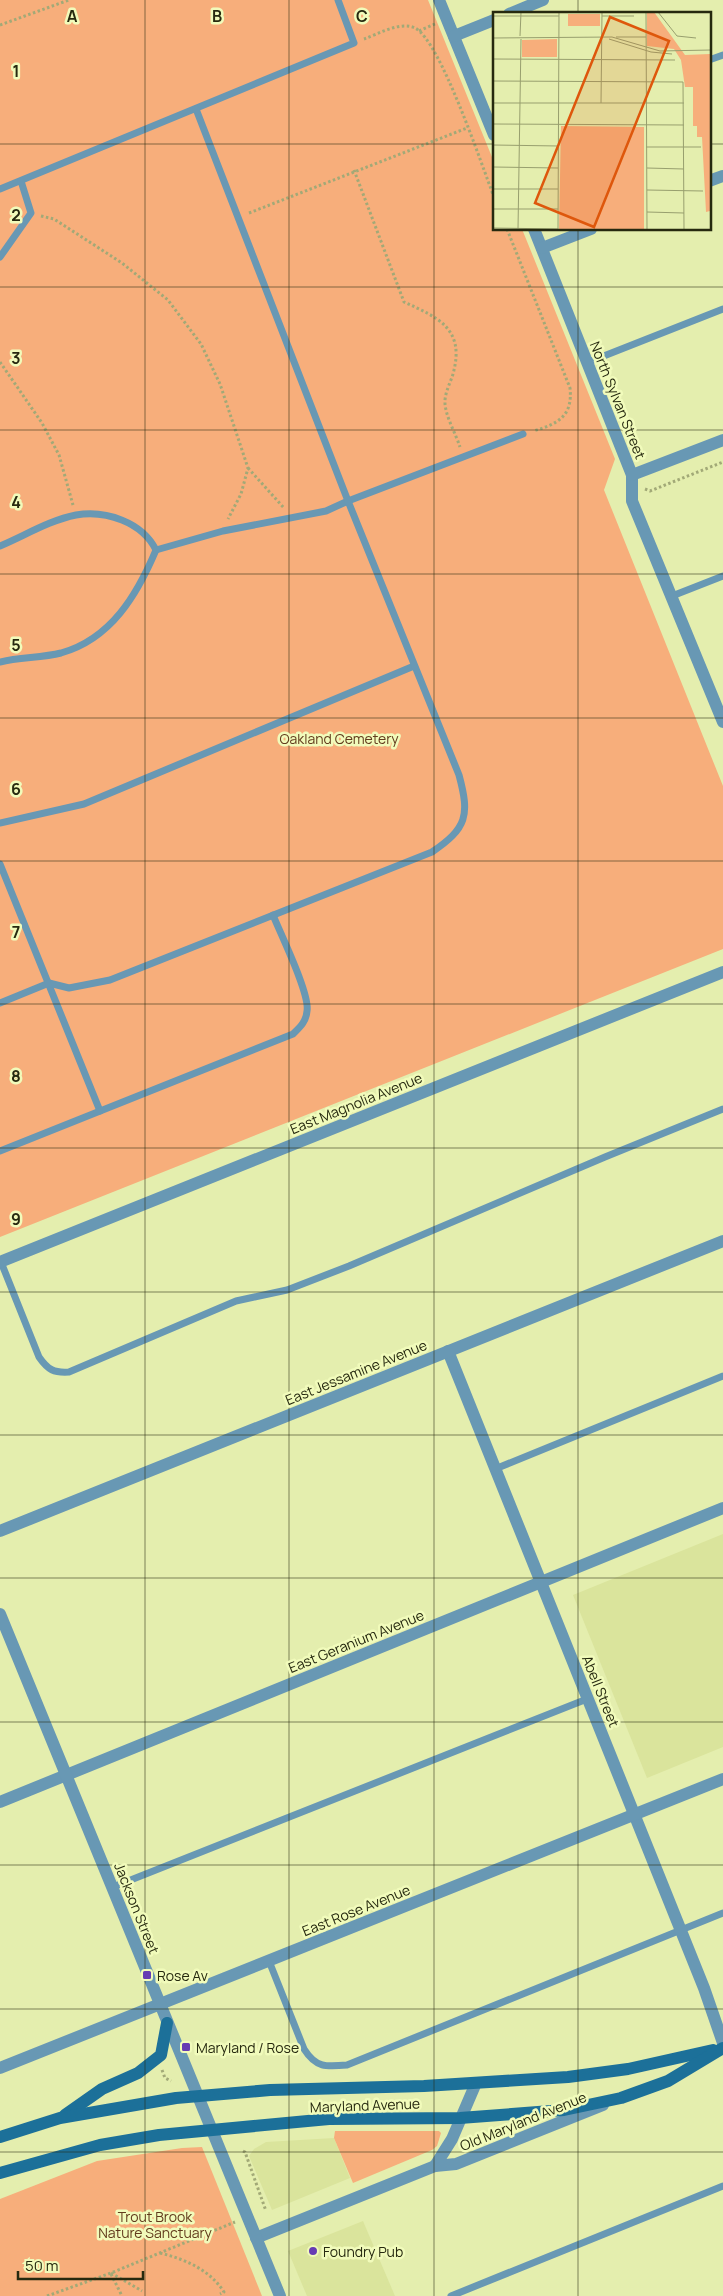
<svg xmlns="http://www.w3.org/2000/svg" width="723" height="2296" font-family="Manrope,sans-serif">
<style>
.built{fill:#dae49c}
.green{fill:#f7ae7b}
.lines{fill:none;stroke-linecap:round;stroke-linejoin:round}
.path{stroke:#a2a977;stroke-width:3;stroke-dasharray:2.5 2.5;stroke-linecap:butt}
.service{stroke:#6898b4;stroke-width:7}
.minor{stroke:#6898b4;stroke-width:12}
.tertiary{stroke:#6898b4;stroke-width:12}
.secondary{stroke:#1c7099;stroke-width:12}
.grid{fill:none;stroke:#26290f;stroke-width:1;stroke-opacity:0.55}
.poi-dot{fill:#663bb3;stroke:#f1fbbb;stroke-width:2}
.labels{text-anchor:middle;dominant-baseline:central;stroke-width:5;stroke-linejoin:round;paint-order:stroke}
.street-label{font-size:14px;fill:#26290f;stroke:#f1fbbb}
.park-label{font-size:14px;fill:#623b1d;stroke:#f1fbbb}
.poi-label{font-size:14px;fill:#26290f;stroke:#f1fbbb;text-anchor:start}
.inset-road{fill:none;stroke:#989f6e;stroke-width:1}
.view{fill:#de570c;fill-opacity:0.15;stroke:#de570c;stroke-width:2.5}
.inset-edge{fill:none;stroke:#26290f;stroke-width:2.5}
.grid-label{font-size:16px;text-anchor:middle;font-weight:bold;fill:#26290f;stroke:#f1fbbb;stroke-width:5;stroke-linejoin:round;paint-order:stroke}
</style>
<rect width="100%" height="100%" fill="#e4eeae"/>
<g class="built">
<path d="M 723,1534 L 723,1747 L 647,1778 L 573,1595 Z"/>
<path d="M 334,2138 L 350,2178 L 272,2210 L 249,2156 L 254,2149 L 266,2142 Z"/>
<path d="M 363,2221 L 395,2296 L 307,2296 L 288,2251 Z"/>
</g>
<g class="green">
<path d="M 0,0 L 428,0 L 494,162 L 494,229 L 522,229 L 615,459 L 604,490 L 723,786 L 723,949 L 0,1237 Z"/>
<path d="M 335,2131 L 439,2131 L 441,2133 L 437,2146 L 432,2150 L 353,2183 L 334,2138 Z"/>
<path d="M 202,2147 L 262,2296 L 0,2296 L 0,2199 L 97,2161 L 182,2148 Z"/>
</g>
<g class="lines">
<g class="path">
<path d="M 0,25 L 69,0"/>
<path d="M 419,31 L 435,24"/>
<path d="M 364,39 C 378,34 400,21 415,28 C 440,40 482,166 494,197"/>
<path d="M 354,170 L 404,302 C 437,317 464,328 454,370 C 452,380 446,389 445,400 C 444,414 456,434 460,447"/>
<path d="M 249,213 L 467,128"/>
<path d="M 41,216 L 54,219 L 122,263 L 168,300 L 201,344 L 220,384 L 248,468 L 241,494 L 228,519"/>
<path d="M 507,229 L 570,388 C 573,416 558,424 533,431"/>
<path d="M 0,362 L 42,423 L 59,455 L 73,505"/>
<path d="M 248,468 L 284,508"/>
<path d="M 645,489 L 650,491 L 723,462"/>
<path d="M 162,2070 L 165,2078 L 171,2081"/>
<path d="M 243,2151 L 245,2152 L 266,2211"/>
<path d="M 160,2253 C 185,2259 210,2270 224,2292 L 220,2294"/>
<path d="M 111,2273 L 142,2291"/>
<path d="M 111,2274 L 122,2296"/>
<path d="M 47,2296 L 111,2273 L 235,2222"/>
</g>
<g class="service">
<path d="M 709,60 L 723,55"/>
<path d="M 0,189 L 354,43 L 338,0"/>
<path d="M 0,257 L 31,213 L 21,181"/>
<path d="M 586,363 L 723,309"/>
<path d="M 0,546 C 24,536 50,520 76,515 C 106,510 142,522 156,550 C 137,595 111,639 61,653 C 41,658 20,657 0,662"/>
<path d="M 156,550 L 223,531 L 326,511 L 348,501 L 523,434"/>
<path d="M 672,596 L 723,576"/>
<path d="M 0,823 L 84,804 L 414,666"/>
<path d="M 0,864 L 100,1111"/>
<path d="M 0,1003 L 49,983 L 69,988 L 110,980 L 432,852 C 467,828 470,816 459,775 L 348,501 L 196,109"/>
<path d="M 0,1151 L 293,1034 C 300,1027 306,1022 307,1011 C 310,994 281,935 273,915"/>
<path d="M 1,1262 L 39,1357 C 48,1370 54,1373 69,1372 L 236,1301 L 287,1290 L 349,1266 L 605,1157 L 723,1109"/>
<path d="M 495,1469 L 723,1376"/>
<path d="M 113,1887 L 587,1699"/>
<path d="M 269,1961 L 304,2049 C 316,2068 326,2067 347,2065 L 723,1913"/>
<path d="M 451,2296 L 723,2186"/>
</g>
<g class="minor">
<path d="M 439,0 L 494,135"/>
<path d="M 509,14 L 543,0"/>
<path d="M 454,36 L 494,20"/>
<path d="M 709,181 L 723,176"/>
<path d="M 534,229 L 632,475 L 632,501 L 723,722"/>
<path d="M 542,248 L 591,229"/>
<path d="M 632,475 L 723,440"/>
<path d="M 0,1262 L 723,972"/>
<path d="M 448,1351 L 704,1988 L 723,2043"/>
<path d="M 0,1531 L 723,1241"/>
<path d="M 0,1802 L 723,1508"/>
<path d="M 0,2068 L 723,1779"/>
<path d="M 435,2166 L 452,2139 L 476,2083"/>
<path d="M 256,2238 L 435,2166 L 456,2164 L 603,2105"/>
</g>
<path class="tertiary" d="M 0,1614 L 280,2296"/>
<g class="secondary">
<path d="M 65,2115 L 102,2089 L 138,2073 L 161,2055 L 167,2023"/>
<path d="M 0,2137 L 60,2118 L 176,2098 L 270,2090 L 424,2086 L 568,2077 L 628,2069 L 713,2050"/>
<path d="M 0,2173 L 100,2145 L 159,2135 L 329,2119 L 460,2118 L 564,2110 L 621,2098 L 668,2081 L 723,2048"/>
</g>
</g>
<path class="grid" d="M 145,0 L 145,2296M 289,0 L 289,2296M 434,0 L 434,2296M 578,0 L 578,14M 0,144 L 494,144M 709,144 L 723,144M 578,229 L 578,2296M 0,287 L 723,287M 0,430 L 723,430M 0,574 L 723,574M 0,718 L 723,718M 0,861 L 723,861M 0,1004 L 723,1004M 0,1148 L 723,1148M 0,1292 L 723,1292M 0,1435 L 723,1435M 0,1578 L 723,1578M 0,1722 L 723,1722M 0,1865 L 723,1865M 0,2009 L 723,2009M 0,2152 L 723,2152"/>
<g class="poi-dot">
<rect x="142" y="1970" width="10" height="10" rx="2.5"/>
<rect x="181" y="2042" width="10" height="10" rx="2.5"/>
<circle cx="313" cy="2251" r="5"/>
</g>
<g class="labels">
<g class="street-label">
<text transform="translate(618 400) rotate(68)">North Sylvan Street</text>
<text transform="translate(356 1103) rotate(-22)">East Magnolia Avenue</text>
<text transform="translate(356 1372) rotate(-22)">East Jessamine Avenue</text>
<text transform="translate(356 1641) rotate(-22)">East Geranium Avenue</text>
<text transform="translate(601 1691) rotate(68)">Abell Street</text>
<text transform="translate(137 1908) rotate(68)">Jackson Street</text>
<text transform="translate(356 1910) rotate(-22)">East Rose Avenue</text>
<text transform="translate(365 2105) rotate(-2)">Maryland Avenue</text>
<text transform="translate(523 2121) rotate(-22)">Old Maryland Avenue</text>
</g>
<g class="park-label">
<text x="339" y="738">Oakland Cemetery</text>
<text x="155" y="2216">Trout Brook<tspan x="155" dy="16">Nature Sanctuary</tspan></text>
</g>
<g class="poi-label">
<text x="157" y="1975">Rose Av</text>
<text x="196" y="2047">Maryland / Rose</text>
<text x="323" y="2251">Foundry Pub</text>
</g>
</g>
<g transform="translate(493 12)">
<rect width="218" height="218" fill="#e4eeae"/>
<path d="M 154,0 L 161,0 L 192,43 L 217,42 L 217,199 L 213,200 L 209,125 L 204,125 L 204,114 L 200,114 L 200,75 L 192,75 L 188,48 L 181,37 L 154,34 ZM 75,2 L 107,2 L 107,14 L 75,14 ZM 64,27 L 64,45 L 29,45 L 29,28 ZM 68,114 L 151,115 L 151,217 L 66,217 Z" fill="#f7ae7b"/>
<path class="inset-road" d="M 153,0 L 154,217M 165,0 L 184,24 L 203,26M 0,4 L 66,4M 109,4 L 141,4M 27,24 L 28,0M 123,25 L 153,25M 0,26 L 119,25 L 167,39 L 218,38M 116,27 L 158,40 L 179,42M 0,47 L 182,48M 0,69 L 190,70 L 191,217M 0,91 L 191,91M 108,91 L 109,0M 0,112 L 191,113M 0,133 L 66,134M 153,135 L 208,135M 0,155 L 65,156M 154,156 L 191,157M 0,177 L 65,177M 154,178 L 210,179M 0,197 L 65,197M 154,200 L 191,201M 0,216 L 65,217M 25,217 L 28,27M 65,217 L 66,0"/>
<path class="view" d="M 117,5 L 176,29 L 101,215 L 42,191 Z"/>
<rect width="218" height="218" class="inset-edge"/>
</g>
<g class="grid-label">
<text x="72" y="22">A</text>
<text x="217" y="22">B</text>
<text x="362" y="22">C</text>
<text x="16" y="77">1</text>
<text x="16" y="221">2</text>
<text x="16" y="364">3</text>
<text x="16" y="508">4</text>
<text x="16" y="651">5</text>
<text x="16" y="795">6</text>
<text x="16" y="938">7</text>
<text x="16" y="1082">8</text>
<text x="16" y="1225">9</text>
</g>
<path d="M18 2271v8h125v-8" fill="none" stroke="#26290f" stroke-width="2.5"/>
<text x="25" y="2271" font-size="15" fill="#26290f" stroke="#f1fbbb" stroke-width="4" paint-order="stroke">50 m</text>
</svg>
